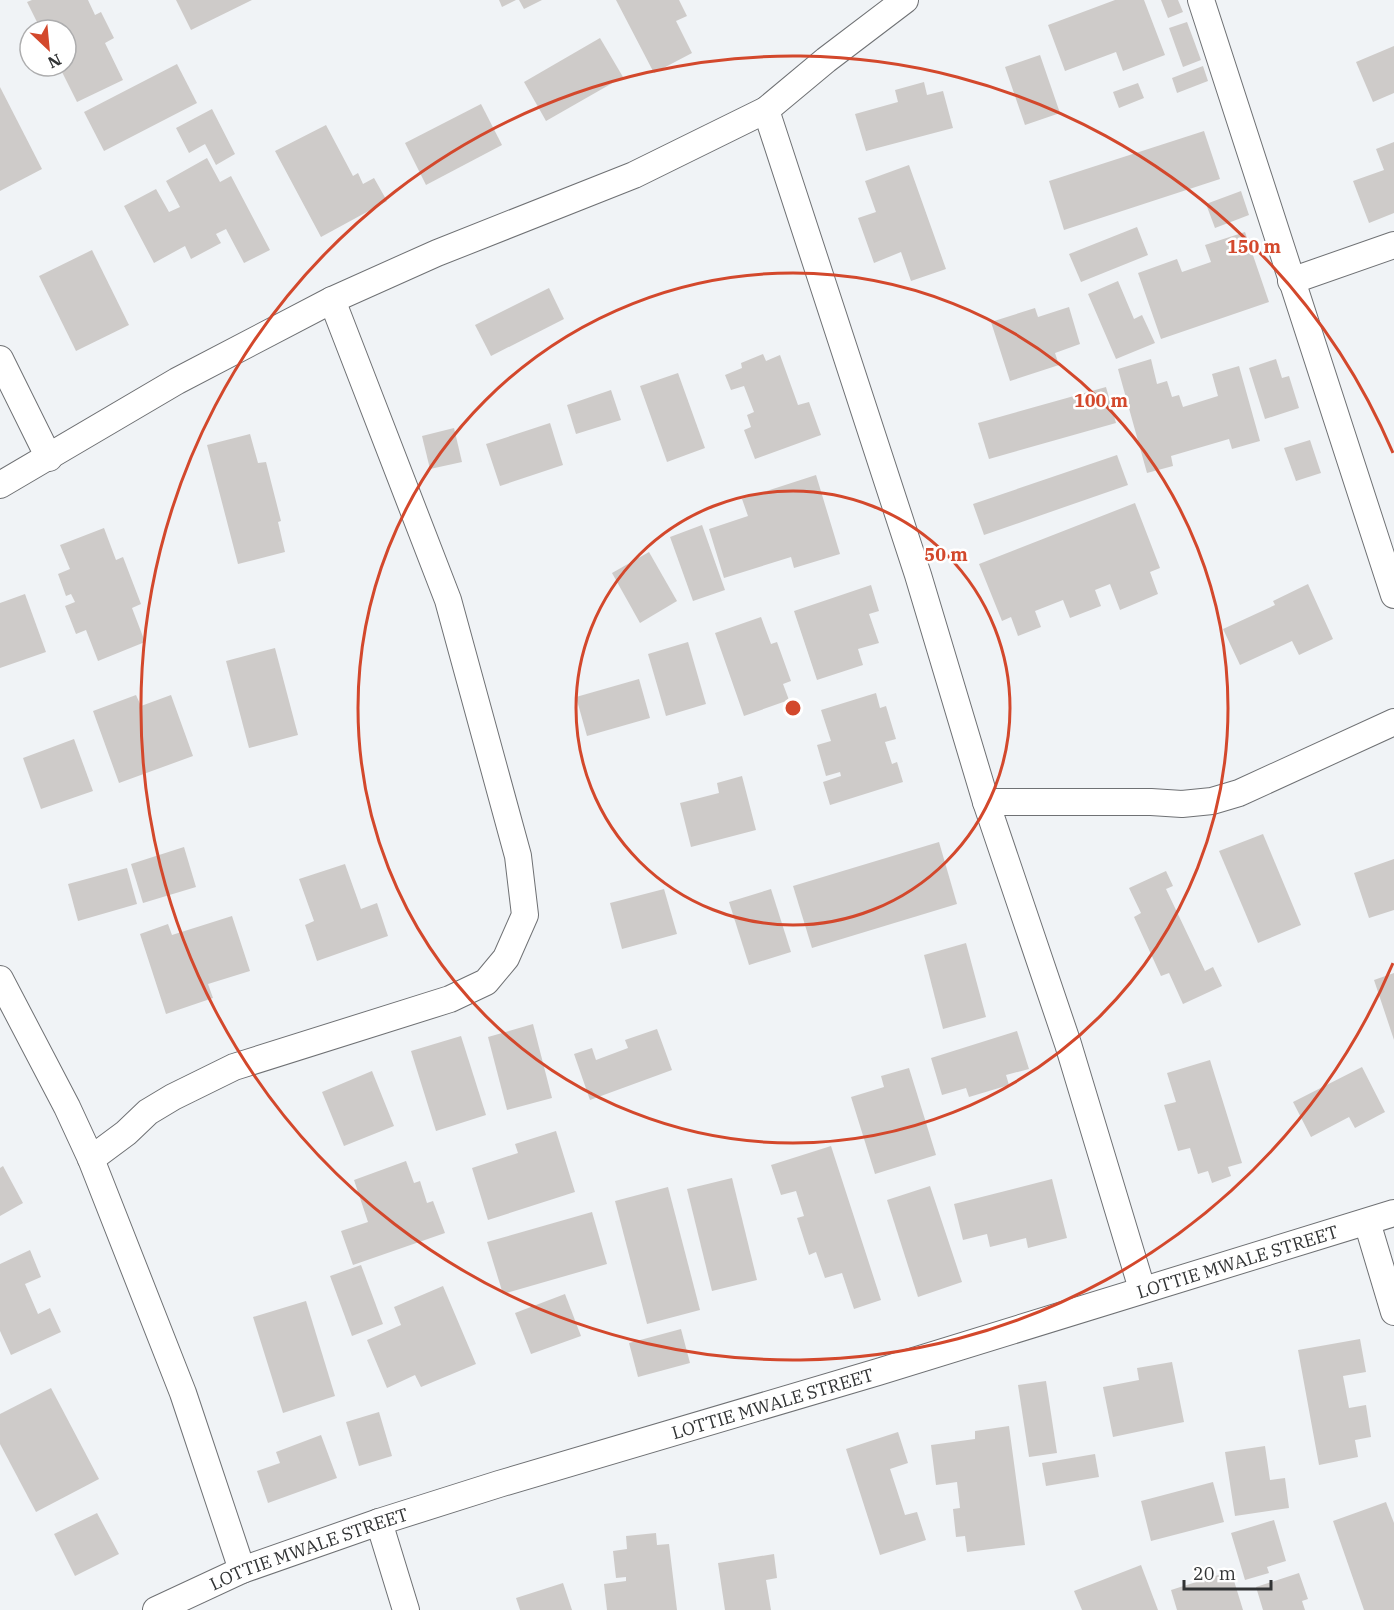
<svg xmlns="http://www.w3.org/2000/svg" width="1394" height="1610" font-family="'IBM Plex Serif',serif">
<style>
.building{fill:#cecbc9}
.lines{fill:none;stroke-linecap:round;stroke-linejoin:round}
.minor-casing{stroke:#6f7174;stroke-width:28}
.minor{stroke:#fff;stroke-width:26}
.ring{fill:none;stroke:#d3482c;stroke-width:3}
.labels{text-anchor:middle;dominant-baseline:central;stroke-width:5;stroke-linejoin:round;paint-order:stroke}
.street-label{font-size:18px;fill:#313334;stroke:#fff}
.centre{fill:#d3482c;stroke:#fff;stroke-width:3}
.ring-label{font-size:18px;text-anchor:middle;font-weight:bold;fill:#d3482c;stroke:#fff;stroke-width:5;stroke-linejoin:round;paint-order:stroke}
</style>
<rect width="100%" height="100%" fill="#f0f3f6"/>
<g class="building">
<path d="M 32,0 L 88,0 L 95,15 L 101,12 L 114,38 L 105,43 L 123,80 L 77,102 L 59,66 L 66,66 L 66,30 L 41,30 L 27,2 Z"/>
<path d="M 176,0 L 252,0 L 191,30 Z"/>
<path d="M 499,0 L 516,0 L 502,7 Z"/>
<path d="M 519,0 L 542,0 L 524,9 Z"/>
<path d="M 616,0 L 679,0 L 687,16 L 676,21 L 692,53 L 654,73 Z"/>
<path d="M 1115,0 L 1144,0 L 1165,55 L 1123,71 L 1116,52 L 1065,71 L 1048,25 Z"/>
<path d="M 1161,0 L 1178,0 L 1183,12 L 1168,18 Z"/>
<path d="M 1187,22 L 1201,60 L 1183,67 L 1169,28 Z"/>
<path d="M 600,38 L 623,77 L 546,121 L 524,82 Z"/>
<path d="M 1394,46 L 1394,93 L 1373,102 L 1356,62 Z"/>
<path d="M 1040,55 L 1060,113 L 1025,125 L 1005,67 Z"/>
<path d="M 177,64 L 197,103 L 104,151 L 84,112 Z"/>
<path d="M 1203,66 L 1208,81 L 1177,93 L 1172,78 Z"/>
<path d="M 924,82 L 927,95 L 943,91 L 953,128 L 866,151 L 855,114 L 898,102 L 895,90 Z"/>
<path d="M 1138,83 L 1144,98 L 1119,108 L 1113,92 Z"/>
<path d="M 0,87 L 42,169 L 0,191 Z"/>
<path d="M 481,104 L 502,145 L 426,185 L 405,143 Z"/>
<path d="M 212,109 L 235,154 L 216,165 L 205,144 L 189,153 L 176,128 Z"/>
<path d="M 326,125 L 353,176 L 358,173 L 363,184 L 374,178 L 387,201 L 321,237 L 275,151 Z"/>
<path d="M 1204,131 L 1220,179 L 1064,230 L 1049,181 Z"/>
<path d="M 1394,142 L 1394,213 L 1369,223 L 1353,181 L 1384,170 L 1376,149 Z"/>
<path d="M 207,158 L 220,182 L 231,176 L 270,250 L 244,263 L 226,229 L 216,234 L 221,243 L 191,259 L 185,246 L 154,263 L 124,206 L 156,189 L 169,212 L 180,207 L 166,181 Z"/>
<path d="M 909,165 L 946,269 L 911,281 L 901,252 L 874,263 L 858,218 L 876,212 L 865,181 Z"/>
<path d="M 1241,191 L 1249,215 L 1215,228 L 1206,204 Z"/>
<path d="M 1137,227 L 1148,255 L 1081,282 L 1069,254 Z"/>
<path d="M 1245,232 L 1269,302 L 1161,339 L 1138,273 L 1177,259 L 1182,272 L 1211,262 L 1205,245 Z"/>
<path d="M 92,250 L 129,325 L 76,351 L 39,276 Z"/>
<path d="M 1118,281 L 1134,319 L 1142,315 L 1155,343 L 1116,359 L 1088,294 Z"/>
<path d="M 549,288 L 564,319 L 491,356 L 475,325 Z"/>
<path d="M 1069,307 L 1080,344 L 1055,353 L 1059,365 L 1010,381 L 991,322 L 1035,308 L 1038,317 Z"/>
<path d="M 763,354 L 766,361 L 780,355 L 798,405 L 809,402 L 821,435 L 755,459 L 744,430 L 751,427 L 747,415 L 754,412 L 744,386 L 731,390 L 725,375 L 742,368 L 741,363 Z"/>
<path d="M 1151,359 L 1157,384 L 1167,381 L 1172,397 L 1179,395 L 1183,407 L 1218,396 L 1212,374 L 1239,366 L 1260,441 L 1232,449 L 1229,439 L 1171,456 L 1173,466 L 1147,473 L 1118,369 Z"/>
<path d="M 1276,359 L 1282,378 L 1289,376 L 1299,408 L 1265,419 L 1249,368 Z"/>
<path d="M 678,373 L 705,448 L 667,462 L 640,386 Z"/>
<path d="M 1106,387 L 1116,423 L 989,459 L 978,423 Z"/>
<path d="M 611,390 L 621,420 L 576,434 L 567,405 Z"/>
<path d="M 550,423 L 563,465 L 500,486 L 486,444 Z"/>
<path d="M 454,428 L 462,462 L 430,469 L 422,436 Z"/>
<path d="M 250,434 L 258,463 L 266,462 L 281,521 L 278,522 L 285,552 L 238,564 L 207,445 Z"/>
<path d="M 1310,440 L 1321,473 L 1296,481 L 1284,448 Z"/>
<path d="M 1117,455 L 1128,485 L 984,535 L 973,504 Z"/>
<path d="M 816,475 L 840,554 L 794,568 L 791,557 L 724,578 L 709,529 L 748,516 L 742,499 Z"/>
<path d="M 1135,503 L 1160,568 L 1150,572 L 1158,594 L 1120,610 L 1110,584 L 1095,590 L 1101,606 L 1070,618 L 1063,600 L 1035,611 L 1041,627 L 1018,636 L 1011,617 L 1002,621 L 979,564 Z"/>
<path d="M 702,525 L 725,590 L 693,601 L 670,537 Z"/>
<path d="M 104,528 L 116,560 L 123,557 L 141,604 L 132,608 L 145,642 L 98,661 L 86,630 L 76,634 L 65,606 L 75,602 L 71,594 L 66,596 L 58,574 L 70,569 L 60,545 Z"/>
<path d="M 649,552 L 677,601 L 640,623 L 612,573 Z"/>
<path d="M 1308,584 L 1333,639 L 1299,655 L 1292,641 L 1240,665 L 1223,629 L 1275,605 L 1273,601 Z"/>
<path d="M 871,585 L 879,611 L 869,614 L 879,643 L 858,649 L 863,665 L 817,680 L 794,611 Z"/>
<path d="M 25,594 L 46,652 L 0,668 L 0,603 Z"/>
<path d="M 761,617 L 771,644 L 777,642 L 791,681 L 783,684 L 789,700 L 744,716 L 715,633 Z"/>
<path d="M 688,642 L 706,704 L 666,716 L 648,654 Z"/>
<path d="M 275,648 L 298,735 L 249,748 L 226,661 Z"/>
<path d="M 639,679 L 650,718 L 587,736 L 576,697 Z"/>
<path d="M 876,693 L 880,708 L 886,706 L 896,739 L 885,742 L 892,764 L 897,762 L 903,782 L 830,805 L 823,782 L 841,776 L 840,772 L 826,776 L 817,745 L 831,741 L 821,710 Z"/>
<path d="M 136,695 L 141,706 L 171,695 L 193,756 L 119,783 L 93,711 Z"/>
<path d="M 74,739 L 93,791 L 41,809 L 23,758 Z"/>
<path d="M 742,776 L 756,830 L 691,847 L 680,803 L 719,793 L 717,783 Z"/>
<path d="M 1263,834 L 1301,925 L 1258,943 L 1219,851 Z"/>
<path d="M 939,842 L 957,904 L 812,948 L 793,886 Z"/>
<path d="M 184,847 L 196,887 L 143,903 L 131,864 Z"/>
<path d="M 1394,859 L 1394,910 L 1369,918 L 1354,873 Z"/>
<path d="M 345,864 L 361,909 L 377,903 L 388,936 L 317,961 L 305,925 L 314,921 L 299,879 Z"/>
<path d="M 127,868 L 137,904 L 78,921 L 68,884 Z"/>
<path d="M 1166,871 L 1173,886 L 1166,889 L 1205,971 L 1213,967 L 1222,986 L 1183,1004 L 1169,973 L 1161,976 L 1134,917 L 1141,913 L 1129,888 Z"/>
<path d="M 664,889 L 677,934 L 622,949 L 610,903 Z"/>
<path d="M 771,889 L 791,952 L 749,965 L 729,902 Z"/>
<path d="M 232,916 L 250,971 L 208,984 L 213,998 L 166,1014 L 140,934 L 168,924 L 172,935 Z"/>
<path d="M 966,943 L 986,1017 L 943,1029 L 924,955 Z"/>
<path d="M 1394,973 L 1394,1040 L 1374,980 Z"/>
<path d="M 533,1024 L 552,1098 L 507,1110 L 488,1037 Z"/>
<path d="M 657,1029 L 672,1070 L 590,1100 L 574,1054 L 592,1048 L 596,1060 L 628,1048 L 625,1040 Z"/>
<path d="M 1017,1031 L 1029,1069 L 1006,1075 L 1009,1085 L 969,1097 L 966,1088 L 942,1095 L 931,1058 Z"/>
<path d="M 461,1036 L 486,1115 L 436,1131 L 411,1051 Z"/>
<path d="M 1210,1060 L 1242,1163 L 1228,1167 L 1231,1176 L 1212,1183 L 1208,1171 L 1198,1174 L 1190,1148 L 1178,1151 L 1164,1105 L 1176,1102 L 1167,1073 Z"/>
<path d="M 1362,1067 L 1385,1112 L 1355,1128 L 1349,1117 L 1311,1137 L 1293,1102 Z"/>
<path d="M 909,1068 L 936,1155 L 875,1174 L 851,1097 L 884,1087 L 881,1076 Z"/>
<path d="M 372,1071 L 394,1126 L 344,1146 L 322,1092 Z"/>
<path d="M 556,1131 L 575,1192 L 488,1220 L 472,1168 L 518,1153 L 515,1144 Z"/>
<path d="M 831,1146 L 881,1300 L 854,1309 L 842,1273 L 825,1278 L 816,1252 L 809,1255 L 797,1218 L 804,1216 L 796,1191 L 781,1195 L 771,1165 Z"/>
<path d="M 406,1161 L 414,1183 L 420,1181 L 427,1203 L 433,1201 L 445,1233 L 353,1265 L 341,1231 L 368,1222 L 354,1180 Z"/>
<path d="M 3,1166 L 23,1203 L 0,1216 L 0,1168 Z"/>
<path d="M 732,1178 L 757,1280 L 712,1291 L 687,1189 Z"/>
<path d="M 1052,1179 L 1067,1238 L 1028,1248 L 1026,1238 L 990,1247 L 987,1234 L 963,1240 L 954,1204 Z"/>
<path d="M 930,1186 L 962,1282 L 918,1297 L 887,1200 Z"/>
<path d="M 668,1187 L 700,1310 L 647,1324 L 615,1201 Z"/>
<path d="M 592,1212 L 607,1264 L 503,1294 L 487,1242 Z"/>
<path d="M 30,1250 L 41,1277 L 25,1284 L 38,1314 L 50,1308 L 61,1332 L 11,1355 L 0,1331 L 0,1264 Z"/>
<path d="M 361,1265 L 383,1324 L 352,1336 L 330,1276 Z"/>
<path d="M 443,1286 L 476,1364 L 421,1387 L 415,1375 L 387,1388 L 367,1340 L 401,1325 L 394,1307 Z"/>
<path d="M 565,1294 L 581,1336 L 531,1354 L 515,1313 Z"/>
<path d="M 306,1301 L 335,1396 L 283,1413 L 253,1317 Z"/>
<path d="M 681,1329 L 690,1363 L 638,1377 L 629,1343 Z"/>
<path d="M 1360,1339 L 1366,1372 L 1343,1376 L 1349,1408 L 1366,1405 L 1371,1437 L 1355,1440 L 1358,1457 L 1319,1465 L 1298,1350 Z"/>
<path d="M 1172,1362 L 1184,1422 L 1113,1437 L 1103,1387 L 1139,1380 L 1137,1368 Z"/>
<path d="M 1046,1381 L 1057,1453 L 1029,1457 L 1018,1385 Z"/>
<path d="M 51,1388 L 99,1479 L 36,1512 L 0,1444 L 0,1414 Z"/>
<path d="M 379,1412 L 392,1456 L 359,1466 L 346,1422 Z"/>
<path d="M 1009,1426 L 1025,1545 L 967,1552 L 965,1536 L 956,1537 L 953,1509 L 960,1508 L 957,1482 L 936,1485 L 931,1445 L 975,1439 L 975,1431 Z"/>
<path d="M 898,1432 L 908,1463 L 890,1469 L 905,1515 L 917,1512 L 926,1540 L 880,1555 L 846,1449 Z"/>
<path d="M 321,1435 L 337,1478 L 268,1503 L 257,1471 L 280,1463 L 276,1452 Z"/>
<path d="M 1265,1446 L 1270,1480 L 1285,1478 L 1289,1508 L 1235,1516 L 1225,1452 Z"/>
<path d="M 1095,1454 L 1099,1477 L 1046,1486 L 1042,1463 Z"/>
<path d="M 1213,1482 L 1224,1522 L 1151,1541 L 1141,1501 Z"/>
<path d="M 1386,1502 L 1394,1523 L 1394,1610 L 1364,1610 L 1333,1521 Z"/>
<path d="M 97,1513 L 119,1554 L 75,1576 L 54,1534 Z"/>
<path d="M 1274,1520 L 1286,1561 L 1267,1567 L 1269,1573 L 1245,1580 L 1231,1533 Z"/>
<path d="M 656,1533 L 657,1545 L 669,1544 L 677,1610 L 607,1610 L 604,1584 L 626,1581 L 626,1577 L 616,1578 L 613,1551 L 627,1549 L 626,1536 Z"/>
<path d="M 774,1554 L 777,1578 L 766,1580 L 771,1610 L 725,1610 L 718,1563 Z"/>
<path d="M 1141,1565 L 1158,1610 L 1082,1610 L 1074,1591 Z"/>
<path d="M 1231,1571 L 1243,1610 L 1177,1610 L 1171,1590 Z"/>
<path d="M 1299,1573 L 1308,1599 L 1302,1601 L 1305,1610 L 1263,1610 L 1256,1587 Z"/>
<path d="M 563,1583 L 572,1610 L 520,1610 L 516,1598 Z"/>
</g>
<g class="lines">
<defs>
<g id="minor">
<path d="M 1201,0 L 1394,595"/>
<path d="M 766,110 L 918,575 L 986,802 L 1068,1044 L 1142,1289"/>
<path d="M 1291,281 L 1394,245"/>
<path d="M 0,359 L 49,458"/>
<path d="M 0,485 L 177,381 L 332,300 L 437,253 L 634,175 L 766,110 L 826,60 L 905,0"/>
<path d="M 986,802 L 1151,802 L 1182,804 L 1212,801 L 1239,793 L 1394,722"/>
<path d="M 0,979 L 67,1107 L 91,1159 L 183,1393 L 242,1570"/>
<path d="M 91,1159 L 126,1133 L 148,1112 L 173,1097 L 234,1067 L 450,999 L 486,982 L 506,958 L 525,915 L 518,856 L 448,600 L 332,300"/>
<path d="M 1367,1222 L 1394,1312"/>
<path d="M 379,1522 L 406,1610"/>
<path id="s1" d="M 156,1610 L 242,1570 L 379,1522 L 499,1484 L 878,1372 L 1394,1213"/>
</g>
</defs>
<use href="#minor" class="minor-casing"/>
<use href="#minor" class="minor"/>
</g>
<g class="ring">
<circle cx="793" cy="708" r="217"/>
<circle cx="793" cy="708" r="435"/>
<path d="M1393 963A652 652 0 1 1 1393 453"/>
</g>
<g class="labels">
<g class="street-label">
<text stroke="none"><textPath href="#s1" startOffset="1137">LOTTIE MWALE STREET</textPath></text>
<text stroke="none"><textPath href="#s1" startOffset="651">LOTTIE MWALE STREET</textPath></text>
<text stroke="none"><textPath href="#s1" startOffset="165">LOTTIE MWALE STREET</textPath></text>
</g>
</g>
<circle cx="793" cy="708" r="9" class="centre"/>
<g class="ring-label">
<text x="1254" y="253">150 m</text>
<text x="1101" y="407">100 m</text>
<text x="946" y="561">50 m</text>
</g>
<g transform="translate(48 48) rotate(154)"><circle r="28" fill="#ffffff" stroke="#adadae" stroke-width="1.5"/>
<path d="M0-4.5L10 22L0 15L-10 22Z" fill="#d3482c"/>
<text y="-9" font-size="16" font-weight="bold" text-anchor="middle" fill="#313334">N</text>
</g>
<path d="M1184 1580v9h87v-9" fill="none" stroke="#313334" stroke-width="3"/>
<text x="1193" y="1580" font-size="18" fill="#313334" stroke="#ffffff" stroke-width="4.5" paint-order="stroke">20 m</text>
</svg>
